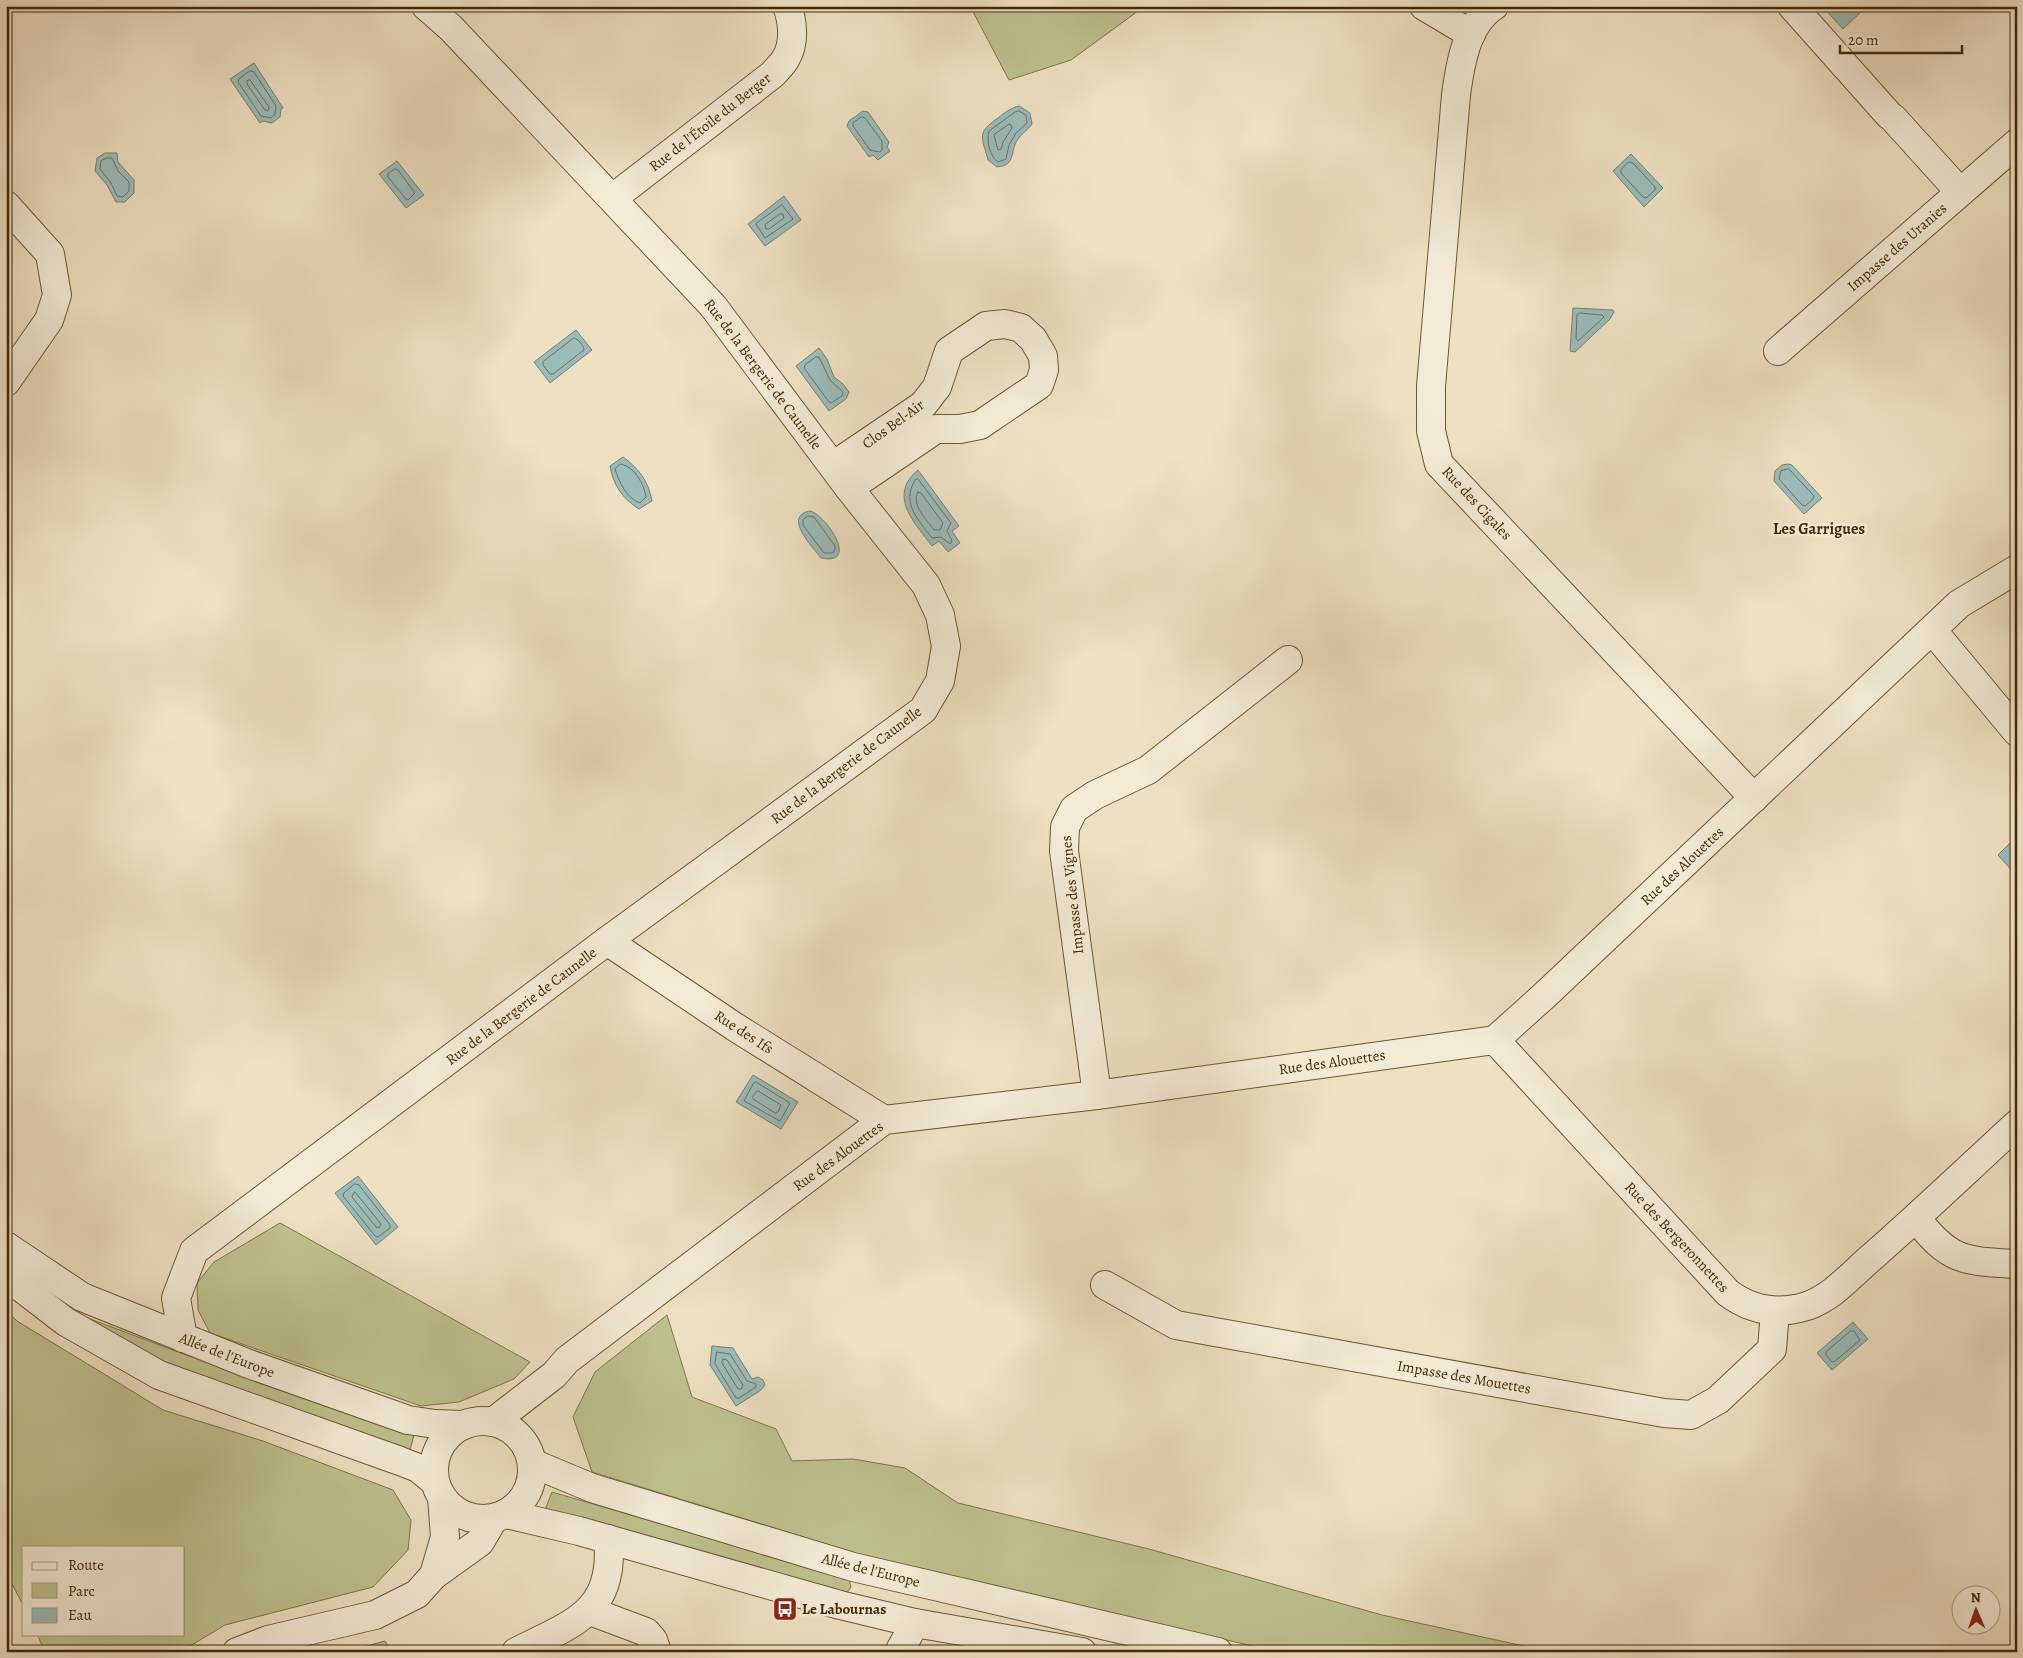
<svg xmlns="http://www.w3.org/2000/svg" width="2023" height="1658" font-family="Alegreya,serif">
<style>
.green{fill:#bec18f;stroke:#80754a}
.water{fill:#9bbbba;stroke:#778172}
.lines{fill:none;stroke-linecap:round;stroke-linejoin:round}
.shore{stroke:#6e7260;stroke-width:1}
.minor-casing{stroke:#6c5735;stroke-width:30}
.minor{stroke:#f4ebd7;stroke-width:28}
.labels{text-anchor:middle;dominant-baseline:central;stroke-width:5;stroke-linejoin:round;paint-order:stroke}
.street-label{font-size:15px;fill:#412906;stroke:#f4ebd7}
.poi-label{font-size:15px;font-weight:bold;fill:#412906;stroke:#f4ebd7;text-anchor:start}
.neighbourhood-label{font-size:16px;font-weight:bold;fill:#412906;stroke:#f4ebd7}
</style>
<rect width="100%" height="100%" fill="#eee0c2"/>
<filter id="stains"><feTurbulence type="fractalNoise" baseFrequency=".004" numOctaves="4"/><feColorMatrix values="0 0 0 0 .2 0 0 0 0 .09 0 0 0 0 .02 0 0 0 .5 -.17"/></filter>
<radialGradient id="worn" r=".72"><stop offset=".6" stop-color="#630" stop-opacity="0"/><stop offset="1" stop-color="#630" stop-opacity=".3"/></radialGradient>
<g class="green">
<path d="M 970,6 L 1145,6 L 1071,60 L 1009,80 Z"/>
<path d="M 280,1223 L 530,1362 L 514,1379 L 459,1402 L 421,1406 L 210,1333 L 198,1310 L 197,1283 L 214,1262 Z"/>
<path d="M 6,1310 L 17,1321 L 163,1410 L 263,1441 L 393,1490 L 411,1520 L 408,1550 L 373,1587 L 225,1625 L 180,1652 L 45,1652 L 37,1634 L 184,1634 L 184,1547 L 24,1547 L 24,1607 L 6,1572 Z"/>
<path d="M 77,1314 L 181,1353 L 414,1435 L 410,1450 L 218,1386 L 168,1365 Z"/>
<path d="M 667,1315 L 692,1397 L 776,1429 L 792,1461 L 853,1459 L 905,1468 L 958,1503 L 1149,1549 L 1382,1615 L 1551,1652 L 1280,1652 L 908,1569 L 592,1472 L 573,1417 L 595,1372 Z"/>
<path d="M 552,1492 L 849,1579 L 851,1587 L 846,1594 L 545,1510 Z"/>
<path d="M 385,1641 L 389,1648 L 383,1652 L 345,1652 Z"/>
</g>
<g class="water">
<path d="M 1822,6 L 1855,6 L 1861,12 L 1843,29 Z"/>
<path d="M 254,63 L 283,108 L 281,109 L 280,117 L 272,123 L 263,121 L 260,123 L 230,79 Z"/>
<path d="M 1019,106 L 1030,113 L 1032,124 C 1028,130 1022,133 1018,139 C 1009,152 1017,165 997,167 L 988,160 C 982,137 976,133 998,118 C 1004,113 1011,108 1019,106 Z"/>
<path d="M 863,111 L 868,112 L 889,142 L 887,147 L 890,151 L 878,160 L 873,155 L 869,157 L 847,126 L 849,121 Z"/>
<path d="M 105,153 L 117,153 L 118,162 L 134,180 L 134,193 L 125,202 L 116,202 L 107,185 L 95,171 L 97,158 Z"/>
<path d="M 1631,154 L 1663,188 L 1644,207 L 1613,171 Z"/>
<path d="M 397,161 L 424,195 L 406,208 L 379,174 Z"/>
<path d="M 784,196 L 801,220 L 765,246 L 748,224 Z"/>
<path d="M 1573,308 L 1613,310 L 1614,312 L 1610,319 L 1575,352 L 1570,351 Z"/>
<path d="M 576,330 L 592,350 L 550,383 L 534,362 Z"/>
<path d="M 819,348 L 827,359 L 834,377 L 843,384 L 849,392 L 846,399 L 829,411 L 796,366 Z"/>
<path d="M 623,457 C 639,469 648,480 652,501 L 639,509 C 623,499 613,485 610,466 Z"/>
<path d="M 1788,464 L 1792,465 L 1822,498 L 1804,514 L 1774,481 L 1775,471 L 1782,465 Z"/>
<path d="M 918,470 L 959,526 L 952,531 L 960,543 L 948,552 L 939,541 L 932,546 C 915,523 887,496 918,470 Z"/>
<path d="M 810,511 C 825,514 861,566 821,558 C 813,547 782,516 810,511 Z"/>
<path d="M 2017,836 L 2017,874 L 2016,875 L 1998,855 Z"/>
<path d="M 753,1075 L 798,1102 L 781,1129 L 736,1102 Z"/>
<path d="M 358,1176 L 398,1227 L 376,1245 L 335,1193 Z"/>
<path d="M 1853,1322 L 1868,1339 L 1832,1370 L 1817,1353 Z"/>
<path d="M 712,1346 L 733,1348 L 752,1379 L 758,1377 L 763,1380 L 765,1385 L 761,1390 L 736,1406 L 710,1365 Z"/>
</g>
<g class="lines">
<g class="shore">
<path d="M 250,71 L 254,72 L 276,106 L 275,114 L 271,118 L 261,116 L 238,82 L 239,79 Z"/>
<path d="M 250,80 L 269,107 L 268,111 L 265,110 L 247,84 L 247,81 Z"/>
<path d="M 1019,111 L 1026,115 L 1027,123 L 1016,133 L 1009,145 L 1006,159 L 998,162 C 990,157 986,140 989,131 L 1015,112 Z"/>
<path d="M 862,117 L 865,118 L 882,141 L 882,150 L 880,152 L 870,150 L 853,126 L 853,123 Z"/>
<path d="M 1010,124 L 1012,128 L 1003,142 L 1001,149 L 998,150 L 994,135 Z"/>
<path d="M 107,158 L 112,158 L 118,171 L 129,182 L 129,191 L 123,197 L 117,196 L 111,183 L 100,169 L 101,161 Z"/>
<path d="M 1629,162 L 1633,163 L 1655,187 L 1655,190 L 1646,198 L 1643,197 L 1621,173 L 1621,170 Z"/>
<path d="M 395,169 L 398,170 L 415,193 L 408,200 L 406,199 L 388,177 L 388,174 Z"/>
<path d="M 782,205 L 793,219 L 765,238 L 756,224 Z"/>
<path d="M 780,214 L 783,214 L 784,218 L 769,229 L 766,229 L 765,225 Z"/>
<path d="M 1580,313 L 1602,315 L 1604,317 L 1578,341 L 1576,338 L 1577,315 Z"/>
<path d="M 574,338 C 578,338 584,346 584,350 L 553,374 L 550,374 L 543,365 L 543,362 Z"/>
<path d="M 816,357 L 819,357 L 830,380 L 843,392 L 842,396 L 831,403 L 829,402 L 804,368 L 805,365 Z"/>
<path d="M 621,464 C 635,467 644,484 646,497 L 640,503 C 627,499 619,482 615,469 Z"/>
<path d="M 1789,469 L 1814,496 L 1813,499 L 1805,506 L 1802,505 L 1779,479 L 1781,471 Z"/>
<path d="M 918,479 L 951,523 L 947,531 L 952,541 L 950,544 L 941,537 L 932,538 C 918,519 901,504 915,480 Z"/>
<path d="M 918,492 L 921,493 L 943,523 L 940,530 L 934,530 C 926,519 911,505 918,492 Z"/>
<path d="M 808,516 L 814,517 L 835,546 L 835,549 L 833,553 L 824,553 L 803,525 L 803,520 Z"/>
<path d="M 756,1082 L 790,1103 L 780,1121 L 744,1101 L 753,1084 Z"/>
<path d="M 758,1091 L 781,1105 L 778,1112 L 775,1113 L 753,1099 L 753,1096 Z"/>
<path d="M 355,1184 L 359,1185 L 390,1225 L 390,1228 L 378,1237 L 375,1236 L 343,1196 L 344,1193 Z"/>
<path d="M 355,1192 L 381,1224 L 379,1228 L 376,1227 L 352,1197 Z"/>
<path d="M 1851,1331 L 1854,1331 L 1860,1340 L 1835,1361 L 1832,1362 L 1826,1355 L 1826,1352 Z"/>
<path d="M 717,1352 L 730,1354 L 747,1381 L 756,1384 L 756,1387 L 739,1398 L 736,1398 L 715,1364 Z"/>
<path d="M 723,1359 L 727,1360 L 743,1385 L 741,1389 L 738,1389 L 722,1363 Z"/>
</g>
<defs>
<g id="minor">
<path d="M 1424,6 L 1471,34"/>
<path d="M 1494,6 C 1466,24 1460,65 1456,95 L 1431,386 L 1431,431 L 1439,464 L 1754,798"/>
<path d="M 1792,6 L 1889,115"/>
<path d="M 1893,118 L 1960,192"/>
<path d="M 613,198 L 773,74 C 777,69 783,64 786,58 C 795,43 793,22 787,6"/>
<path d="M 6,205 L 50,254 L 57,295 L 49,320 L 6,382"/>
<path d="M 1778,351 L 2017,143"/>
<path d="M 833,466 L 923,405 L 937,387 L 949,351 L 986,326 L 1005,324 L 1021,328 L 1033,339 L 1043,356 L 1044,370 L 1039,385 L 980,425 L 960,429 L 936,429 L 849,488"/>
<path d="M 1933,631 L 2017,732"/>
<path d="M 607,941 L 735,1027 L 884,1120"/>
<path d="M 1495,1040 L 1728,1293 C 1751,1310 1778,1315 1807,1306 C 1833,1297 1853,1273 1873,1256 C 1922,1213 1969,1168 2017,1124"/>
<path d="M 1097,1095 L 1064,851 L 1065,827 L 1074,809 L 1095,795 L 1148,770 L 1288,660"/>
<path d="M 1916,1218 C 1950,1262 1964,1261 2017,1264"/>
<path d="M 6,1246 L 82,1297 L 249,1364 L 408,1420 L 435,1424 L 464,1425"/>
<path d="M 6,1276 L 66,1322 L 159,1375 L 400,1461 L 418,1468 L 435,1482"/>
<path d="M 1105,1285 L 1176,1325 L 1664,1413 L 1691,1415 L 1718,1400 L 1772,1349 L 1775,1311"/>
<path d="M 183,1338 L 176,1298 L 194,1251 L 607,941 L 923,710 L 940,681 L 946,646 L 940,615 L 926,585 L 849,488 L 713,306 L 451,28 L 426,6"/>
<circle cx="483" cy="1470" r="49"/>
<path d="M 493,1422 L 554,1375 L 567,1360 L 884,1120 L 1097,1095 L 1495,1040 L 1545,995 L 1959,604 L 2017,569"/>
<path d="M 532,1463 L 592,1488 L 853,1567 L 1218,1652"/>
<path d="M 506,1514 L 579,1531 L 840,1605 L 915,1623 L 1082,1652"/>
<path d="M 434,1575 L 445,1537 L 442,1497"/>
<path d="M 590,1611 L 646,1632 L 653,1640 L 657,1652"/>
<path d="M 237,1652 L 268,1640 L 375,1615 L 417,1594 L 434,1575 L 480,1542 L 494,1518"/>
<path d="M 516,1652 C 571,1624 616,1613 608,1539"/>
<path d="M 899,1652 L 915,1623"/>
</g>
</defs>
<use href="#minor" class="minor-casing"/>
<use href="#minor" class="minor"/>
</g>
<defs>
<symbol id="bus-square" viewBox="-11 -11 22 22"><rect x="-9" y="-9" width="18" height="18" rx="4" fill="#8f2418" stroke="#f4ebd7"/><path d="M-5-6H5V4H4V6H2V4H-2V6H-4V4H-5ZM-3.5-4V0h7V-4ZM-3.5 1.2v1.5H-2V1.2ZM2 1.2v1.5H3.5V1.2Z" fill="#fff"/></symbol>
</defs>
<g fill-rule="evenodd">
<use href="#bus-square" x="771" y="1595" width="28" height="28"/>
</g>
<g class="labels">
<g class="street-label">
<text transform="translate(710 122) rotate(-38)">Rue de l'Étoile du Berger</text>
<text transform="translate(1897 247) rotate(-41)">Impasse des Uranies</text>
<text transform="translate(763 374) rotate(53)">Rue de la Bergerie de Caunelle</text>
<text transform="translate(893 424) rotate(-36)">Clos Bel-Air</text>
<text transform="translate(1477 503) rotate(47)">Rue des Cigales</text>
<text transform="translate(846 765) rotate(-37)">Rue de la Bergerie de Caunelle</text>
<text transform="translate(1682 866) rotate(-43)">Rue des Alouettes</text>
<text transform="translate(1072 895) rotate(-96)">Impasse des Vignes</text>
<text transform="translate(521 1006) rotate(-37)">Rue de la Bergerie de Caunelle</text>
<text transform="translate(744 1032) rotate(33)">Rue des Ifs</text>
<text transform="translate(1332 1062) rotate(-8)">Rue des Alouettes</text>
<text transform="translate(838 1156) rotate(-36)">Rue des Alouettes</text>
<text transform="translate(1677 1237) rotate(47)">Rue des Bergeronnettes</text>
<text transform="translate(227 1355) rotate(21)">Allée de l'Europe</text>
<text transform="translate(1464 1377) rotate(10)">Impasse des Mouettes</text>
<text transform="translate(871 1570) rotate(14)">Allée de l'Europe</text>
</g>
<g class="poi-label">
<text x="802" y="1609">Le Labournas</text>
</g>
<g class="neighbourhood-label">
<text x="1819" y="529">Les Garrigues</text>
</g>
</g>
<rect width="2023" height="1658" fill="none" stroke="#eee0c2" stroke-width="25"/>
<rect x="8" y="8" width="2008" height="1643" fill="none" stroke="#412906" stroke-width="2.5"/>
<rect x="12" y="12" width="1998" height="1633" fill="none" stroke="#412906"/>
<rect x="22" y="1546" width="162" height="90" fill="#f4ebd7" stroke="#ac9d83"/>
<rect x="32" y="1562" width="25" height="8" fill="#f4ebd7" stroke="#ac9d83"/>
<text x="68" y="1570" font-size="15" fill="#412906">Route</text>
<rect x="32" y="1583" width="25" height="15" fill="#bec18f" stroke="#ac9d83"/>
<text x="68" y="1596" font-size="15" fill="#412906">Parc</text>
<rect x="32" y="1608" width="25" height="15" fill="#9bbbba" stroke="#ac9d83"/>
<text x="68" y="1620" font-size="15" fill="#412906">Eau</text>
<g transform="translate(1976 1610) rotate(358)"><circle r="24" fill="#f4ebd7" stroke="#ac9d83"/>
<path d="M0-4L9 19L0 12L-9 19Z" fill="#8f2418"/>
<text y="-8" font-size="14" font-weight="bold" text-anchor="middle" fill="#412906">N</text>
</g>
<path d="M1840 45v8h122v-8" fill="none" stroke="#412906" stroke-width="2.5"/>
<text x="1848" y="45" font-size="15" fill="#412906" stroke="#f4ebd7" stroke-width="4" paint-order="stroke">20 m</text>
<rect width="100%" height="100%" filter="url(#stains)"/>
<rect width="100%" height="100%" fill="url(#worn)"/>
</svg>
